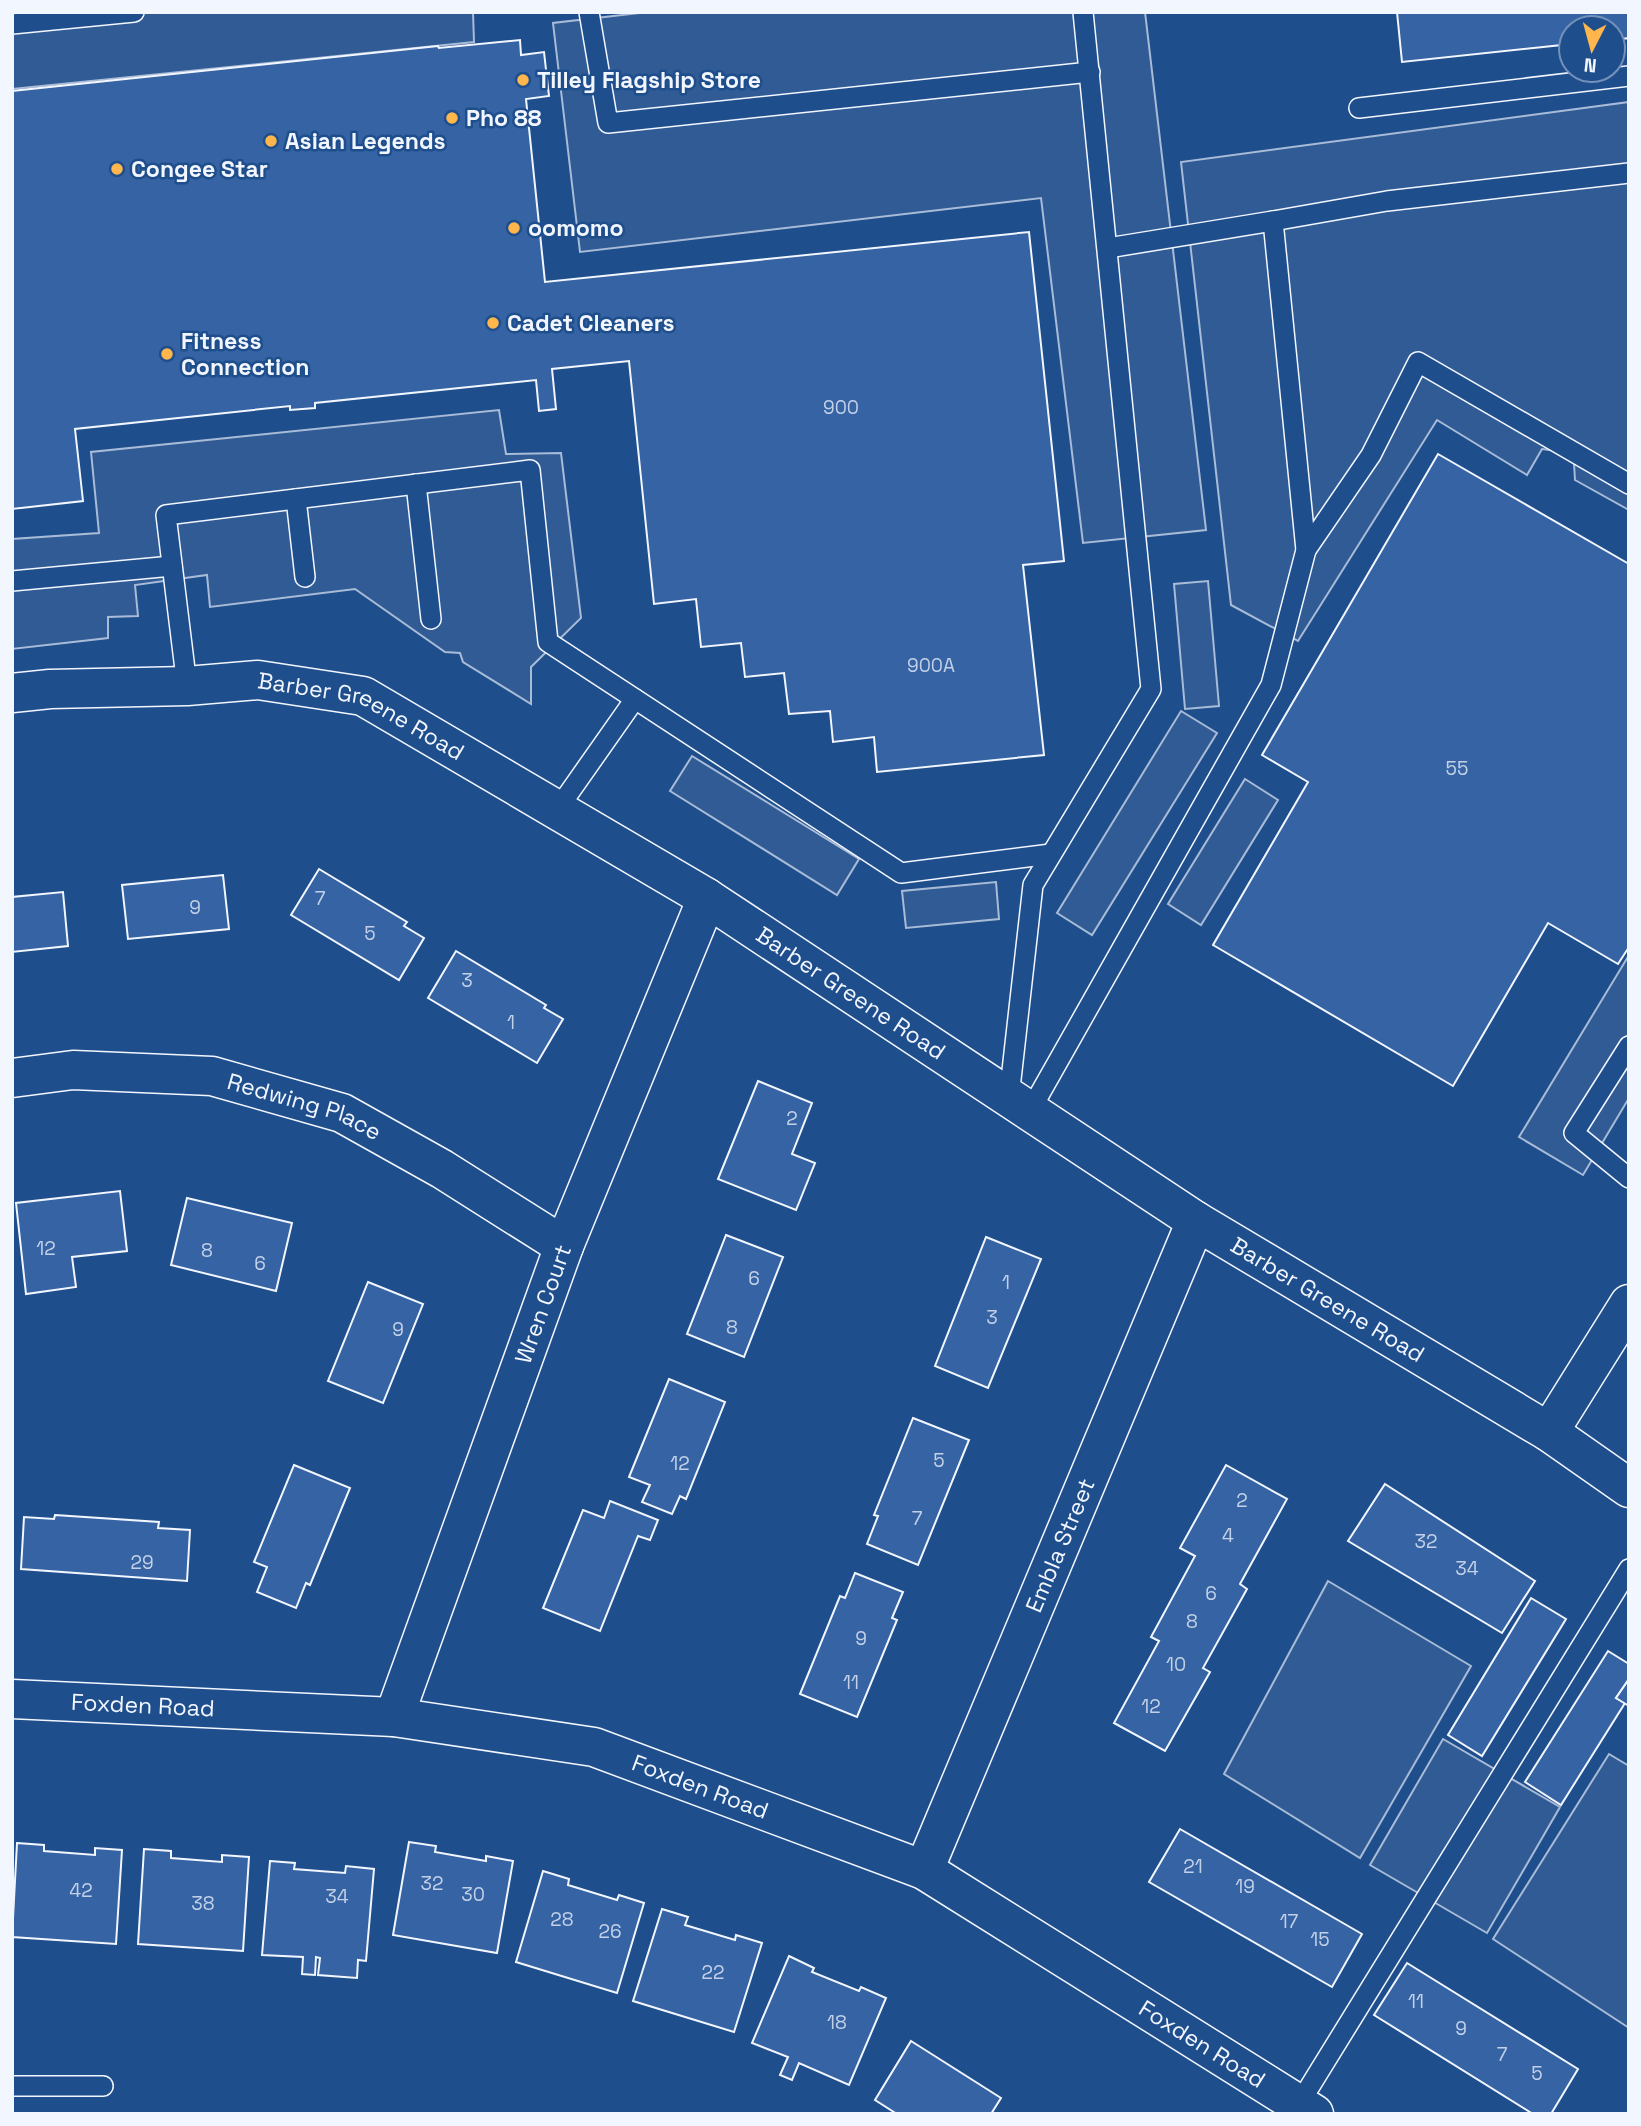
<svg xmlns="http://www.w3.org/2000/svg" width="1641" height="2126" font-family="'Space Grotesk',sans-serif">
<style>
.built{fill:#305b95;stroke:#a8bbd7;stroke-width:2}
.building{fill:#3563a3;stroke:#f2f6ff;stroke-width:2}
.lines{fill:none;stroke-linecap:round;stroke-linejoin:round}
.lane-casing{stroke:#f2f6ff;stroke-width:22}
.street-casing{stroke:#f2f6ff;stroke-width:41}
.secondary-casing{stroke:#f2f6ff;stroke-width:41}
.lane{stroke:#1f4e8c;stroke-width:19}
.street{stroke:#1f4e8c;stroke-width:38}
.secondary{stroke:#1f4e8c;stroke-width:38}
.poi-dot{fill:#ffb74d;stroke:#1f4e8c;stroke-width:2.5}
.labels{text-anchor:middle;dominant-baseline:central;stroke-width:5;stroke-linejoin:round;paint-order:stroke}
.number-label{font-size:19px;fill:#c3d1e8}
.poi-label{font-size:23px;font-weight:bold;fill:#f2f6ff;stroke:#1f4e8c;text-anchor:start}
.street-label{font-size:23px;fill:#f2f6ff;stroke:#1f4e8c}
</style>
<rect width="100%" height="100%" fill="#1f4e8c"/>
<g class="built">
<path d="M 12,12 L 473,12 L 474,42 L 12,89 Z"/>
<path d="M 648,12 L 1145,12 L 1206,530 L 1083,543 L 1041,198 L 580,252 L 553,23 Z"/>
<path d="M 1629,102 L 1629,510 L 1575,480 L 1574,463 L 1558,451 L 1542,449 L 1527,475 L 1437,420 L 1298,641 L 1231,605 L 1181,162 Z"/>
<path d="M 499,410 L 506,454 L 561,453 L 581,618 L 531,667 L 531,704 L 463,662 L 460,653 L 445,652 L 355,589 L 210,607 L 207,575 L 135,585 L 138,616 L 108,617 L 108,638 L 12,649 L 12,539 L 99,533 L 91,452 Z"/>
<path d="M 1208,581 L 1219,706 L 1185,709 L 1174,584 Z"/>
<path d="M 1181,711 L 1217,733 L 1092,935 L 1057,913 Z"/>
<path d="M 692,756 L 859,859 L 837,895 L 670,791 Z"/>
<path d="M 1245,779 L 1278,800 L 1201,925 L 1168,904 Z"/>
<path d="M 996,882 L 999,919 L 906,928 L 902,891 Z"/>
<path d="M 1629,955 L 1629,1098 L 1583,1175 L 1519,1137 Z"/>
<path d="M 1328,1581 L 1471,1666 L 1360,1858 L 1224,1774 Z"/>
<path d="M 1443,1739 L 1560,1807 L 1487,1933 L 1370,1865 Z"/>
<path d="M 1609,1754 L 1629,1766 L 1629,2028 L 1493,1939 Z"/>
</g>
<g class="building">
<path d="M 1397,12 L 1629,12 L 1629,38 L 1613,40 L 1613,28 L 1571,28 L 1571,44 L 1402,62 Z"/>
<path d="M 520,40 L 521,55 L 544,52 L 549,96 L 526,99 L 545,282 L 1029,232 L 1064,561 L 1023,565 L 1044,755 L 877,772 L 874,737 L 833,742 L 830,711 L 789,714 L 784,673 L 745,677 L 741,643 L 701,647 L 696,599 L 654,604 L 629,361 L 552,369 L 556,409 L 539,411 L 536,380 L 315,403 L 315,408 L 290,410 L 290,406 L 75,429 L 83,501 L 12,509 L 12,91 L 438,46 L 439,48 Z"/>
<path d="M 1438,454 L 1629,564 L 1629,947 L 1618,964 L 1548,923 L 1453,1086 L 1213,945 L 1308,782 L 1262,755 Z"/>
<path d="M 319,869 L 407,922 L 404,926 L 424,938 L 399,980 L 291,915 Z"/>
<path d="M 223,875 L 229,929 L 128,939 L 122,885 Z"/>
<path d="M 63,892 L 68,946 L 12,952 L 12,897 Z"/>
<path d="M 456,951 L 546,1005 L 544,1008 L 563,1019 L 537,1063 L 428,998 Z"/>
<path d="M 758,1081 L 812,1103 L 792,1154 L 815,1163 L 796,1210 L 718,1179 Z"/>
<path d="M 120,1191 L 127,1251 L 72,1257 L 76,1287 L 26,1294 L 16,1203 Z"/>
<path d="M 187,1198 L 292,1223 L 276,1291 L 171,1265 Z"/>
<path d="M 726,1235 L 783,1257 L 744,1357 L 687,1334 Z"/>
<path d="M 986,1237 L 1041,1259 L 988,1388 L 935,1366 Z"/>
<path d="M 368,1282 L 423,1304 L 383,1403 L 328,1381 Z"/>
<path d="M 669,1379 L 725,1402 L 686,1499 L 680,1496 L 672,1514 L 642,1502 L 650,1485 L 629,1477 Z"/>
<path d="M 913,1418 L 969,1440 L 918,1565 L 867,1544 L 878,1516 L 874,1515 Z"/>
<path d="M 294,1465 L 350,1488 L 310,1585 L 306,1583 L 296,1608 L 257,1592 L 267,1567 L 254,1562 Z"/>
<path d="M 1226,1465 L 1287,1499 L 1240,1584 L 1247,1589 L 1203,1668 L 1210,1672 L 1165,1751 L 1114,1723 L 1159,1641 L 1151,1637 L 1195,1556 L 1180,1548 Z"/>
<path d="M 1385,1484 L 1535,1581 L 1502,1633 L 1348,1541 Z"/>
<path d="M 610,1501 L 658,1520 L 650,1540 L 638,1536 L 600,1631 L 543,1608 L 583,1510 L 604,1518 Z"/>
<path d="M 55,1515 L 159,1522 L 158,1528 L 190,1530 L 187,1581 L 21,1569 L 24,1517 L 54,1519 Z"/>
<path d="M 855,1573 L 903,1592 L 892,1618 L 897,1620 L 857,1717 L 800,1694 L 840,1596 L 845,1598 Z"/>
<path d="M 1531,1598 L 1566,1619 L 1482,1756 L 1448,1735 Z"/>
<path d="M 1608,1651 L 1629,1664 L 1629,1679 L 1616,1698 L 1625,1703 L 1561,1805 L 1525,1782 Z"/>
<path d="M 1629,1679 L 1629,1706 L 1616,1698 Z"/>
<path d="M 1180,1829 L 1362,1934 L 1332,1987 L 1149,1882 Z"/>
<path d="M 409,1842 L 436,1846 L 435,1852 L 486,1861 L 486,1856 L 513,1861 L 497,1953 L 393,1935 Z"/>
<path d="M 17,1843 L 44,1845 L 44,1851 L 95,1855 L 95,1848 L 122,1850 L 116,1944 L 12,1937 Z"/>
<path d="M 144,1849 L 171,1851 L 171,1858 L 222,1862 L 222,1855 L 249,1857 L 243,1951 L 138,1944 Z"/>
<path d="M 270,1861 L 295,1863 L 294,1869 L 345,1873 L 346,1866 L 374,1869 L 366,1961 L 358,1960 L 357,1978 L 318,1975 L 320,1958 L 316,1957 L 315,1975 L 302,1974 L 303,1957 L 262,1955 Z"/>
<path d="M 543,1871 L 569,1879 L 568,1885 L 617,1900 L 619,1895 L 644,1903 L 617,1993 L 516,1962 Z"/>
<path d="M 662,1909 L 688,1917 L 685,1925 L 735,1940 L 736,1935 L 762,1943 L 734,2032 L 633,2001 Z"/>
<path d="M 789,1956 L 814,1968 L 812,1972 L 859,1991 L 861,1987 L 886,1998 L 849,2085 L 799,2063 L 792,2080 L 780,2075 L 788,2057 L 752,2043 Z"/>
<path d="M 1407,1963 L 1578,2069 L 1551,2114 L 1533,2114 L 1374,2015 Z"/>
<path d="M 911,2041 L 1001,2098 L 991,2114 L 897,2114 L 875,2100 Z"/>
</g>
<g class="lines">
<defs>
<g id="lane">
<path d="M 589,12 L 608,123 L 1090,72"/>
<path d="M 12,24 L 134,12"/>
<path d="M 1359,108 L 1629,76"/>
<path d="M 1273,221 L 1387,201 L 1629,173"/>
<path d="M 416,484 L 431,619"/>
<path d="M 296,499 L 305,577"/>
<path d="M 1306,550 L 1371,455 L 1418,362 L 1629,484"/>
<path d="M 12,581 L 172,566"/>
<path d="M 187,686 L 166,515 L 530,470 L 548,642 L 901,873 L 1051,854"/>
<path d="M 557,810 L 635,699"/>
<path d="M 1629,1046 L 1574,1133 L 1629,1178"/>
<path d="M 1009,1097 L 1033,885 L 1151,689 L 1083,12"/>
<path d="M 1030,1111 L 1271,685 L 1306,550 L 1273,221 L 1108,248"/>
<path d="M 12,2086 L 103,2086"/>
<path d="M 1299,2104 L 1629,1569"/>
</g>
<g id="street">
<path id="s1" d="M 12,1078 L 73,1070 L 212,1076 L 342,1113 L 442,1169 L 564,1246"/>
<path d="M 1549,1432 L 1629,1304"/>
<path id="s2" d="M 12,1699 L 394,1717 L 594,1747 L 924,1870 L 1314,2114"/>
<path id="s3" d="M 394,1717 L 564,1246 L 707,898"/>
<path id="s4" d="M 924,1870 L 1196,1221"/>
</g>
<g id="secondary">
<path id="s5" d="M 12,693 L 50,689 L 187,686 L 258,680 L 363,696 L 707,898 L 1196,1221 L 1549,1432 L 1629,1488"/>
</g>
</defs>
<use href="#lane" class="lane-casing"/>
<use href="#street" class="street-casing"/>
<use href="#secondary" class="secondary-casing"/>
<use href="#lane" class="lane"/>
<use href="#street" class="street"/>
<use href="#secondary" class="secondary"/>
</g>
<g class="poi-dot">
<circle cx="523" cy="80" r="7"/>
<circle cx="452" cy="118" r="7"/>
<circle cx="271" cy="141" r="7"/>
<circle cx="117" cy="169" r="7"/>
<circle cx="514" cy="228" r="7"/>
<circle cx="493" cy="323" r="7"/>
<circle cx="167" cy="354" r="7"/>
</g>
<g class="labels">
<g class="number-label">
<text x="841" y="407">900</text>
<text x="931" y="665">900A</text>
<text x="1457" y="768">55</text>
<text x="320" y="898">7</text>
<text x="195" y="907">9</text>
<text x="370" y="933">5</text>
<text x="467" y="980">3</text>
<text x="511" y="1022">1</text>
<text x="792" y="1118">2</text>
<text x="46" y="1248">12</text>
<text x="207" y="1250">8</text>
<text x="260" y="1263">6</text>
<text x="754" y="1278">6</text>
<text x="1006" y="1282">1</text>
<text x="992" y="1317">3</text>
<text x="732" y="1327">8</text>
<text x="398" y="1329">9</text>
<text x="939" y="1460">5</text>
<text x="680" y="1463">12</text>
<text x="1242" y="1500">2</text>
<text x="917" y="1518">7</text>
<text x="1228" y="1535">4</text>
<text x="1426" y="1541">32</text>
<text x="142" y="1562">29</text>
<text x="1467" y="1568">34</text>
<text x="1211" y="1593">6</text>
<text x="1192" y="1621">8</text>
<text x="861" y="1638">9</text>
<text x="1176" y="1664">10</text>
<text x="851" y="1682">11</text>
<text x="1151" y="1706">12</text>
<text x="1193" y="1866">21</text>
<text x="432" y="1883">32</text>
<text x="1245" y="1886">19</text>
<text x="81" y="1890">42</text>
<text x="473" y="1894">30</text>
<text x="337" y="1896">34</text>
<text x="203" y="1903">38</text>
<text x="562" y="1919">28</text>
<text x="1289" y="1921">17</text>
<text x="610" y="1931">26</text>
<text x="1320" y="1939">15</text>
<text x="713" y="1972">22</text>
<text x="1416" y="2001">11</text>
<text x="837" y="2022">18</text>
<text x="1461" y="2028">9</text>
<text x="1502" y="2054">7</text>
<text x="1537" y="2073">5</text>
</g>
<g class="poi-label">
<text x="537" y="80">Tilley Flagship Store</text>
<text x="466" y="118">Pho 88</text>
<text x="285" y="141">Asian Legends</text>
<text x="131" y="169">Congee Star</text>
<text x="528" y="228">oomomo</text>
<text x="507" y="323">Cadet Cleaners</text>
<text x="181" y="341">Fitness<tspan x="181" dy="26">Connection</tspan></text>
</g>
<g class="street-label">
<text stroke="none"><textPath href="#s5" startOffset="357">Barber Greene Road</textPath></text>
<text stroke="none"><textPath href="#s5" startOffset="924">Barber Greene Road</textPath></text>
<text stroke="none"><textPath href="#s1" startOffset="298">Redwing Place</textPath></text>
<text stroke="none"><textPath href="#s5" startOffset="1491">Barber Greene Road</textPath></text>
<text stroke="none"><textPath href="#s3" startOffset="439">Wren Court</textPath></text>
<text stroke="none"><textPath href="#s4" startOffset="352">Embla Street</textPath></text>
<text stroke="none"><textPath href="#s2" startOffset="131">Foxden Road</textPath></text>
<text stroke="none"><textPath href="#s2" startOffset="698">Foxden Road</textPath></text>
<text stroke="none"><textPath href="#s2" startOffset="1265">Foxden Road</textPath></text>
</g>
</g>
<rect width="1641" height="2126" fill="none" stroke="#f2f6ff" stroke-width="28"/>
<g transform="translate(1592 49) rotate(186)"><circle r="33" fill="#1f4e8c" stroke="#7391ba" stroke-width="2"/>
<path d="M0-5L12 26L0 18L-12 26Z" fill="#ffb74d"/>
<text y="-10" font-size="19" font-weight="bold" text-anchor="middle" fill="#f2f6ff">N</text>
</g>
</svg>
